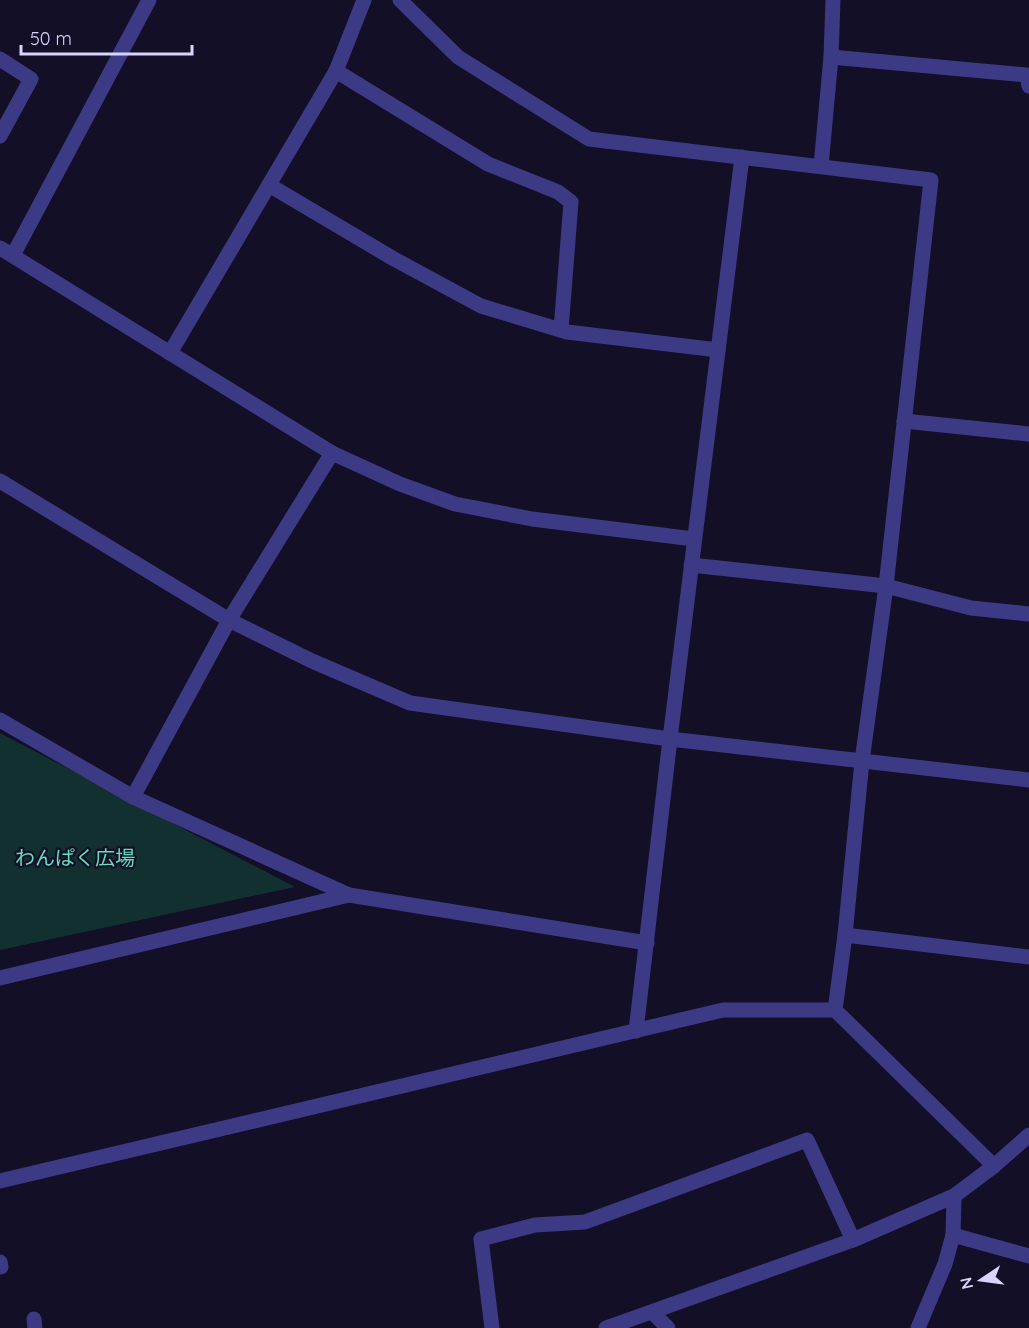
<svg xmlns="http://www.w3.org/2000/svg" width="1029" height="1328" font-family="Quicksand,'Noto Sans JP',sans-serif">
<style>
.green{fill:#12302f}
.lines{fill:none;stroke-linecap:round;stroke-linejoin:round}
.minor{stroke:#3d3a85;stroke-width:15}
.labels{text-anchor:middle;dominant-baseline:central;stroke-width:4.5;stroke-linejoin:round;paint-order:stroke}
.park-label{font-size:20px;fill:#5fe0c0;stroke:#130f26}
</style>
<rect width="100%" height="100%" fill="#130f26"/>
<path class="green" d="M 0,733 L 295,887 L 0,950 Z"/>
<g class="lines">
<g class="minor">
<path d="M 400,0 L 458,57 L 589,139 L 931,180 L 886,586 L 862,761 L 845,935 L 835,1010"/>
<path d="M 831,57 L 1027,75 L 1029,86"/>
<path d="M 0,59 L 31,79 L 0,136"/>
<path d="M 336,71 L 488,164 L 558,192 L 571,202 L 561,330"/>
<path d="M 821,166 L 831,57 L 833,0"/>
<path d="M 269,185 L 394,259 L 481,306 L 567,332 L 718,350"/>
<path d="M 0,248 L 332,453 L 400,484 L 455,504 L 532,519 L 694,539"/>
<path d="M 13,255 L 149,0"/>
<path d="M 170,353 L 336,71 L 364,0"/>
<path d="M 904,421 L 1029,434"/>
<path d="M 0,481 L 229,620 L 312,661 L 410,703 L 670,739 L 1029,780"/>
<path d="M 691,565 L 886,586 L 971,608 L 1029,614"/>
<path d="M 0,720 L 133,797 L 349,895 L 647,943"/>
<path d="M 133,797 L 229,620 L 332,453"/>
<path d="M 845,935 L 1029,957"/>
<path d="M 0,978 L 349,895"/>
<path d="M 636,1031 L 670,739 L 742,157"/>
<path d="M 0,1181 L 723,1010 L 835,1010 L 994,1166"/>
<path d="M 953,1235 L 1029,1256"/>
<path d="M 0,1262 L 1,1267 L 0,1267"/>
<path d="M 652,1312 L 668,1328"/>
<path d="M 34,1319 L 35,1328"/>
<path d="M 492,1328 L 481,1239 L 535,1225 L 585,1222 L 807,1140 L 853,1240"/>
<path d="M 606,1328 L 853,1240 L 954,1196 L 994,1166 L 1029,1135"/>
<path d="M 918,1328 L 945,1264 L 953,1235 L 954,1196"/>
</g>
</g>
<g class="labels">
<g class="park-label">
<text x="75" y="857">わんぱく広場</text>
</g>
</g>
<g transform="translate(981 1280) rotate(257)" stroke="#130f26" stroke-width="4.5" paint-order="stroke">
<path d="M0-4.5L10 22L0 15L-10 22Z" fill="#d9d4ff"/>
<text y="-9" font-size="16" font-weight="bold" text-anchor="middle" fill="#d9d4ff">N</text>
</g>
<path d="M21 45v9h171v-9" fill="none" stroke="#d9d4ff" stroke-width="3"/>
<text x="30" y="45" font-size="18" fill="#d9d4ff" stroke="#130f26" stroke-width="4.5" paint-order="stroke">50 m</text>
</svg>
